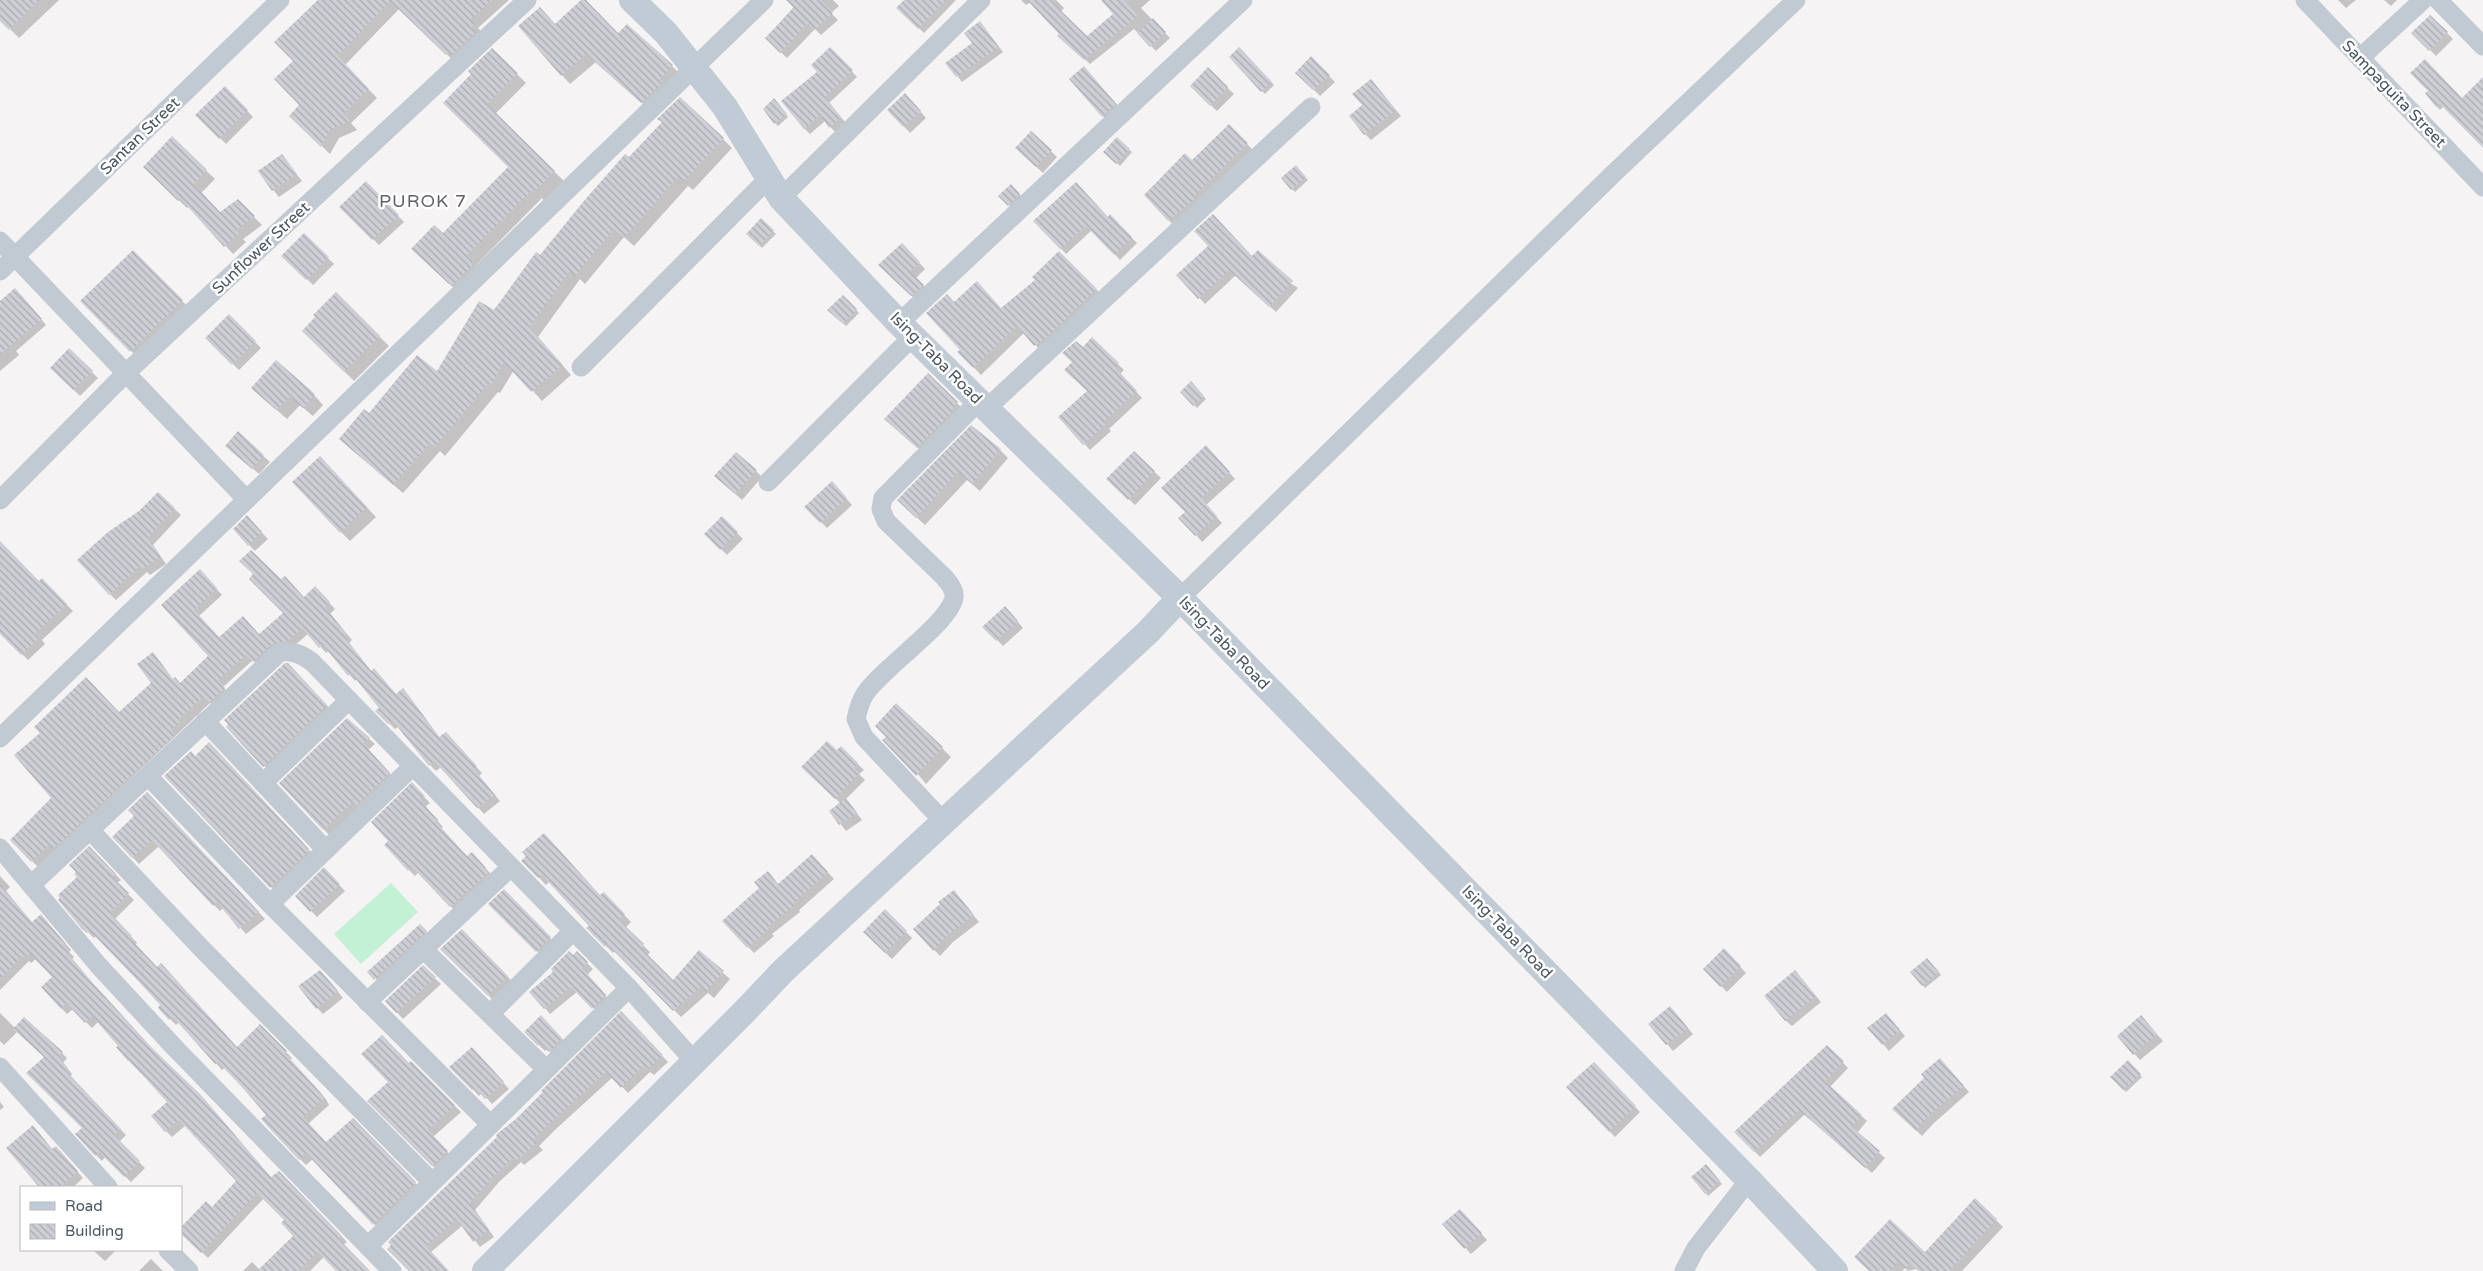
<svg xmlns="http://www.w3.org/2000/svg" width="2483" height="1271" font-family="'Varela Round',sans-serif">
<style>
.garden{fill:#c3f1d5}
.shadow{fill:#0003}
.building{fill:url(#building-back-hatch)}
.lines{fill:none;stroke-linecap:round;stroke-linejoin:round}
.street{stroke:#c1cad2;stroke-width:19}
.secondary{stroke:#c1cbd6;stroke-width:26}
.labels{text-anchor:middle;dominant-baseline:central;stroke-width:5;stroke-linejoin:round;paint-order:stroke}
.street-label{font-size:16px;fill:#4a5661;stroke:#fff}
.neighbourhood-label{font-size:18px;letter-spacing:1px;fill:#5f6368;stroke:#fff}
</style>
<defs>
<pattern id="building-back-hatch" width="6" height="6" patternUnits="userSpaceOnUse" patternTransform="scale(1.25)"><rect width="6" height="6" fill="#cdcfd5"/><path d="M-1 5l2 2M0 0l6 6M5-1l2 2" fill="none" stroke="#a8abb0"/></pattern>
</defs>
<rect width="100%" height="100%" fill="#f5f3f3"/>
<path class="garden" d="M 391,883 L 418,912 L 361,964 L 334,934 Z"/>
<g class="shadow">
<path d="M 0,0 L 59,0 L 19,38 L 0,19 Z"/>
<path d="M 318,0 L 509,0 L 478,28 L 483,33 L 455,62 L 399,9 L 345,65 L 377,98 L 351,123 L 357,130 L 339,138 L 330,154 L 291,116 L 301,105 L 294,61 L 276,42 Z"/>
<path d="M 583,0 L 618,35 L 670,64 L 681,75 L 651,111 L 596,62 L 570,84 L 562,75 L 540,8 L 556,25 Z"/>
<path d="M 800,0 L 833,0 L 839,6 L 831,13 L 838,20 L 821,35 L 815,29 L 787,58 L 766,38 Z"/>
<path d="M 905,0 L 956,0 L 924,33 L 898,8 Z"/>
<path d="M 1021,0 L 1056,0 L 1064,8 L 1061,12 L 1087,37 L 1115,14 L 1102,0 L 1150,0 L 1141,8 L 1170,38 L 1156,51 L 1134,29 L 1090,64 L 1064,41 L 1061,34 L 1031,2 L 1026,5 Z"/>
<path d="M 2338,0 L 2356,0 L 2346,8 Z"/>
<path d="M 2384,0 L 2397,0 L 2391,6 Z"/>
<path d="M 2430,16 L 2453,39 L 2436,56 L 2413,33 Z"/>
<path d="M 980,23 L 1003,52 L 962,82 L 947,63 L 973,44 Z"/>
<path d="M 830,48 L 857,77 L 829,103 L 846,123 L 835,132 L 825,121 L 810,134 L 804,128 L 819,72 Z"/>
<path d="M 1239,49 L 1274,85 L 1265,94 L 1230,57 Z"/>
<path d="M 492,50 L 526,83 L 495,114 L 564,181 L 544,201 L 542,198 L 476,265 L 481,270 L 459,293 L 422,258 L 510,167 L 473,74 Z"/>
<path d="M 1311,58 L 1335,82 L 1320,96 L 1297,73 Z"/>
<path d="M 1208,69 L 1234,94 L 1217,111 L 1191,86 Z"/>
<path d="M 1090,74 L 1122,110 L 1109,122 L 1103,116 Z"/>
<path d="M 2483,78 L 2483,147 L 2444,106 L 2440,110 L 2426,94 L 2462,100 Z"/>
<path d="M 1377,87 L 1401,116 L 1371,140 L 1365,134 L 1363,106 Z"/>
<path d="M 225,88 L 253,117 L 226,144 L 197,115 Z"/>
<path d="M 911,101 L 926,118 L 910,133 L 889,110 Z"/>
<path d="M 777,103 L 788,117 L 778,126 L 775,123 Z"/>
<path d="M 1229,126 L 1253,150 L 1175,227 L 1145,195 L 1192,162 Z"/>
<path d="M 1031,132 L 1057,157 L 1043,173 L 1022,154 Z"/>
<path d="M 172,138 L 215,179 L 201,193 L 220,213 L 238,201 L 262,225 L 243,239 L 246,242 L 233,254 L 189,206 L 187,208 L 144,167 Z"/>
<path d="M 723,139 L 732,148 L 693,190 L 688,186 L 634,246 L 624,237 L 585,284 L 580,279 L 538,337 L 571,375 L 542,401 L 514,370 L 500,393 L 498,392 L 445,456 L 440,451 L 403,493 L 350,448 L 369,415 L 437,373 L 629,159 Z"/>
<path d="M 1117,139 L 1132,152 L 1120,166 L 1105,152 Z"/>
<path d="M 282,156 L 302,181 L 279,197 L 259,172 Z"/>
<path d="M 1296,167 L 1308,180 L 1295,192 L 1292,189 Z"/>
<path d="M 366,183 L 404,222 L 379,245 L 341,207 Z"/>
<path d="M 1011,186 L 1022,197 L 1011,207 L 1000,196 Z"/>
<path d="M 1110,216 L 1137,243 L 1120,260 L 1092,230 L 1066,254 L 1035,221 L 1108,218 Z"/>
<path d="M 761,220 L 776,234 L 762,248 L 748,234 Z"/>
<path d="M 304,235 L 334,264 L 313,285 L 283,256 Z"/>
<path d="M 902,245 L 925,269 L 916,278 L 929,291 L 918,302 L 880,265 Z"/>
<path d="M 133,251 L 192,311 L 140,360 L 82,301 Z"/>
<path d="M 1059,253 L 1104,297 L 1042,352 L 1024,333 L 981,375 L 959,352 L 961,350 L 954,303 L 1002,309 L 1037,280 Z"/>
<path d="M 1252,258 L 1298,288 L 1276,312 L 1236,275 L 1205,304 L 1178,275 Z"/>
<path d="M 336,294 L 389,346 L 354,381 L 304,331 Z"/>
<path d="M 21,295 L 46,325 L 16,351 L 19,355 L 0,371 L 0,303 Z"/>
<path d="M 843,296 L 859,313 L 846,326 L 829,310 Z"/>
<path d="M 229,316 L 261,348 L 239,370 L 207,338 Z"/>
<path d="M 1092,339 L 1124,370 L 1120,374 L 1142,398 L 1109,429 L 1111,431 L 1090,450 L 1060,417 L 1088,391 L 1083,348 Z"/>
<path d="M 69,350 L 98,378 L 80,396 L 51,368 Z"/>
<path d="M 928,375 L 967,413 L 927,456 L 886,419 Z"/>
<path d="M 1191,383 L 1206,399 L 1197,408 L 1181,392 Z"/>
<path d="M 314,395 L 323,405 L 313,416 L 300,405 L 287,419 L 262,397 Z"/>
<path d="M 238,433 L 270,462 L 259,474 L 233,452 Z"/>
<path d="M 1206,446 L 1235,479 L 1206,505 L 1222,523 L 1202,542 L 1196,535 L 1186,512 L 1192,459 Z"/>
<path d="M 1000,450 L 1008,458 L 980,491 L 967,480 L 925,525 L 898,500 Z"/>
<path d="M 1134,453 L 1161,478 L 1135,505 L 1108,479 Z"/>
<path d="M 330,468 L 376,517 L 350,541 L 341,532 Z"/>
<path d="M 756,471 L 762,477 L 742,500 L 722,482 Z"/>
<path d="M 838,489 L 852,505 L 827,528 L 806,507 Z"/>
<path d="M 158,493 L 181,515 L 153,545 L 166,564 L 150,575 L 147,572 L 116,600 L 110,594 L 140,512 Z"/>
<path d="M 247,517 L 268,539 L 255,551 L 249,545 Z"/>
<path d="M 722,518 L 743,539 L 727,555 L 706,534 Z"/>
<path d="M 0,542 L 39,582 L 42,580 L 73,611 L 42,640 L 45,644 L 28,660 L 0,632 Z"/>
<path d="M 206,577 L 222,595 L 199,616 L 220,639 L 260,635 L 285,613 L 281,581 L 304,598 L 321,594 L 335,609 L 330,614 L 352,640 L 349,643 L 372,672 L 396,696 L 403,690 L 409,696 L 440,738 L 451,740 L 482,773 L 479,776 L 500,801 L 484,814 L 441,767 L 436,771 L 430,765 L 399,726 L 395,729 L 389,723 L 380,708 L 357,679 L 355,681 L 329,650 L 326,653 L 309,633 L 294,646 L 260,667 L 253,660 L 223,687 L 230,694 L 216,708 L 210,703 L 38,867 L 11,840 L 53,798 L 119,713 L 174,680 L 180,684 L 210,656 L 163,605 Z"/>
<path d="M 1011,614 L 1023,628 L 1003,646 L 984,627 Z"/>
<path d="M 294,671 L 333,712 L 270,772 L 228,727 Z"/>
<path d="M 347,720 L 375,744 L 368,750 L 395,779 L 329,835 L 281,783 Z"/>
<path d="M 887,737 L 942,748 L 951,757 L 926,784 Z"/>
<path d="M 841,748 L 864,770 L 859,774 L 865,780 L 846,799 L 862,820 L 846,831 L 831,812 L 841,804 L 803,767 L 837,752 Z"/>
<path d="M 216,750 L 312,853 L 277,893 L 166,776 Z"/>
<path d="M 412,784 L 430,803 L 425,807 L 443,827 L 441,829 L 467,858 L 472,854 L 491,874 L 456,912 L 419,872 L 415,876 L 409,870 L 390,841 Z"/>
<path d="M 153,799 L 265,919 L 246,934 L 223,908 L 220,911 L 214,905 L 159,846 L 139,864 L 113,837 Z"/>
<path d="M 89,848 L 121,880 L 117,883 L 134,900 L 115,919 L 137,943 L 135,945 L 237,1048 L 260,1026 L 292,1058 L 290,1060 L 326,1099 L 329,1105 L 308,1124 L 326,1143 L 353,1120 L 421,1189 L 380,1230 L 313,1159 L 306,1165 L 300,1159 L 263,1119 L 268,1115 L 225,1068 L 222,1070 L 179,1022 L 176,1025 L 159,1008 L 162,1005 L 96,936 L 94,938 L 88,932 L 60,900 L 79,877 Z"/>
<path d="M 523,861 L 601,897 L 604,894 L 631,922 L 625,928 L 650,952 L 647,956 L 673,981 L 699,952 L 730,979 L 714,998 L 708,993 L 681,1017 L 615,951 L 613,953 L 588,928 L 591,926 L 549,882 L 546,885 Z"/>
<path d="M 818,862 L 834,879 L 799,910 L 800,912 L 772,934 L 774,936 L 754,953 L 723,921 Z"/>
<path d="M 324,869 L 345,891 L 317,917 L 297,896 Z"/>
<path d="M 0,876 L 10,887 L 6,891 L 32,923 L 47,922 L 71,950 L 69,952 L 74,957 L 72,959 L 96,987 L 271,1178 L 279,1172 L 347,1242 L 343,1245 L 369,1271 L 338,1271 L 324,1257 L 310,1271 L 243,1271 L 252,1262 L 260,1270 L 295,1236 L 286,1220 L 264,1198 L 208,1258 L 181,1232 L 212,1208 L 238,1181 L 186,1125 L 172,1137 L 166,1131 L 153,1117 L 169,1102 L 129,1061 L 117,1048 L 120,1046 L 99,1021 L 92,1028 L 73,1009 L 67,1014 L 61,1008 L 54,977 L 36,959 L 31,963 L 29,961 L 0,990 Z"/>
<path d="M 504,891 L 556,944 L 543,957 L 490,904 Z"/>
<path d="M 954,891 L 979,922 L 953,942 L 940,956 L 914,929 Z"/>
<path d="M 885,911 L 912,938 L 892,959 L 864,932 Z"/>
<path d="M 420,925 L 432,938 L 382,985 L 369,972 Z"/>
<path d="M 462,931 L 517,986 L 498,1005 L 441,949 Z"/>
<path d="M 1724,950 L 1746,973 L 1727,992 L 1704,969 Z"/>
<path d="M 577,953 L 593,969 L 587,975 L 610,1001 L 598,1013 L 578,991 L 550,1014 L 531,992 Z"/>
<path d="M 1927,959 L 1941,975 L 1925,988 L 1912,972 Z"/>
<path d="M 423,967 L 441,984 L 403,1019 L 386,1001 Z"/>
<path d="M 326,977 L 343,998 L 323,1014 L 317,1008 Z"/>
<path d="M 1801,978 L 1821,1002 L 1792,1026 L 1785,1020 Z"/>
<path d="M 0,1013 L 15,1028 L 62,1053 L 67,1058 L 63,1063 L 72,1074 L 70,1077 L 126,1135 L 119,1142 L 145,1168 L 131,1182 L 105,1157 L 102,1161 L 96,1155 L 46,1057 L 17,1032 L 4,1045 L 0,1041 Z"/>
<path d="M 621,1013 L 668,1062 L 654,1075 L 650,1072 L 628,1093 L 613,1077 L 556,1129 L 539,1146 L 543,1150 L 524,1165 L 521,1162 L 499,1182 L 475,1210 L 494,1237 L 480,1247 L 463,1225 L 431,1252 L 448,1271 L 410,1271 L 389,1249 Z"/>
<path d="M 1676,1014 L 1693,1034 L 1673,1051 L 1650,1024 Z"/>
<path d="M 541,1017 L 568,1045 L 556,1057 L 548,1049 L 545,1051 L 526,1032 Z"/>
<path d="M 1892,1021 L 1905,1036 L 1889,1051 L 1883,1044 Z"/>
<path d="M 2147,1023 L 2163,1041 L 2140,1060 L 2119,1037 Z"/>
<path d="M 1827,1046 L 1848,1068 L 1830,1087 L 1867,1121 L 1857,1133 L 1885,1158 L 1872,1173 L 1805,1114 L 1760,1157 L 1736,1132 Z"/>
<path d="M 478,1055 L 509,1089 L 492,1104 L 482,1093 L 479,1096 L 451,1067 Z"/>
<path d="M 2128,1062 L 2142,1077 L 2126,1092 L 2112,1077 Z"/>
<path d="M 411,1063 L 461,1112 L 433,1137 L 453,1158 L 439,1172 L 369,1101 Z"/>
<path d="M 1594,1064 L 1640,1112 L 1615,1137 L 1568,1087 Z"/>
<path d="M 1946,1066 L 1969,1092 L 1934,1123 L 1922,1136 L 1894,1109 Z"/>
<path d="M 0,1102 L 4,1107 L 0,1110 Z"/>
<path d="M 38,1133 L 53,1150 L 61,1153 L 83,1178 L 73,1187 L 42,1187 L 7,1148 Z"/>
<path d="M 1709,1169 L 1722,1184 L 1708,1196 L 1706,1193 Z"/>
<path d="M 1975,1200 L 2003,1227 L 1962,1271 L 1919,1271 L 1917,1269 L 1908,1271 L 1905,1268 L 1902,1271 L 1870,1271 L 1855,1257 L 1925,1254 Z"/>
<path d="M 1466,1217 L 1487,1240 L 1471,1254 L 1444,1225 Z"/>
<path d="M 93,1250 L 116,1250 L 105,1261 Z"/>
<path d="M 151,1259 L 163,1271 L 139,1271 Z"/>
</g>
<g class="building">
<path d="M 0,0 L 39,0 L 9,30 L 0,21 Z"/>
<path d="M 318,0 L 492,0 L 471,19 L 476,24 L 471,28 L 476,32 L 451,55 L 449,52 L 446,55 L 390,1 L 338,56 L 369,89 L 343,114 L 350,121 L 331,129 L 321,147 L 289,116 L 299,105 L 274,79 L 293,61 L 274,42 Z"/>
<path d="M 581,0 L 586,0 L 618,33 L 627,24 L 673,65 L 660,79 L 663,82 L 641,103 L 586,54 L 561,76 L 518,26 L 540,7 L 555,24 Z"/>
<path d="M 786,0 L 820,0 L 833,13 L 814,30 L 808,23 L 780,53 L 765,38 L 794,8 Z"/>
<path d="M 904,0 L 946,0 L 918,29 L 896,8 Z"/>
<path d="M 1027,0 L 1050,0 L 1087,36 L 1113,14 L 1101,0 L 1124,0 L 1138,16 L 1084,60 L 1057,36 L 1059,34 Z"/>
<path d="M 2430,15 L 2448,32 L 2429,51 L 2411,33 Z"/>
<path d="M 1153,18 L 1166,32 L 1150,47 L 1137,33 Z"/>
<path d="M 980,21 L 999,47 L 956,77 L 945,63 L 972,43 L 964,33 Z"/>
<path d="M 830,47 L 853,70 L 825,97 L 841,117 L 829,128 L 820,115 L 804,129 L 781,101 L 817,72 L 811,65 Z"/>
<path d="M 1239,47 L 1272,82 L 1261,92 L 1229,57 Z"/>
<path d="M 492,48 L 518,73 L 487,104 L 555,171 L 534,192 L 532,190 L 467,255 L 472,260 L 472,266 L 454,284 L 449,284 L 411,249 L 434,225 L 443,233 L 508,167 L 443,103 L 471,74 L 468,71 Z"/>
<path d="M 1311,56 L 1330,75 L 1313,90 L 1295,73 Z"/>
<path d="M 2425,59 L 2462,98 L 2483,77 L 2483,148 L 2440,104 L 2436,107 L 2425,93 L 2428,91 L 2410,73 Z"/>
<path d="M 1084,66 L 1116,104 L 1102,117 L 1069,79 Z"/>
<path d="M 1208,67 L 1228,87 L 1210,106 L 1190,86 Z"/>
<path d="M 1371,79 L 1396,110 L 1364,135 L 1349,116 L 1362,105 L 1352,94 Z"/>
<path d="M 225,86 L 248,110 L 219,139 L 195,115 Z"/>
<path d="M 905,93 L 921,111 L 903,127 L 887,110 Z"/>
<path d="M 680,97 L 724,138 L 683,182 L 678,177 L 624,238 L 614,229 L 575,276 L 570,271 L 529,327 L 563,365 L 531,392 L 504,362 L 491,385 L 488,384 L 435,447 L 430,443 L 393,485 L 339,439 L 364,409 L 369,413 L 417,355 L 437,371 L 479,301 L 494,310 L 536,252 L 540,255 L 583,202 L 625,154 L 629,157 L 662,122 L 657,119 Z"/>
<path d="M 774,98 L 787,114 L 774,124 L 763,109 Z"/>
<path d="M 1229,124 L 1248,143 L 1195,195 L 1197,197 L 1168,221 L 1144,195 L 1185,153 L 1192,160 Z"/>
<path d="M 1031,131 L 1052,150 L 1036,167 L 1015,148 Z"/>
<path d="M 172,136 L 207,170 L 194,184 L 220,212 L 238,199 L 255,216 L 236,230 L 239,233 L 224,247 L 180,198 L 178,201 L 143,167 Z"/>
<path d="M 1117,137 L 1130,149 L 1116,164 L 1103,152 Z"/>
<path d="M 282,154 L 297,174 L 272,191 L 258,171 Z"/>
<path d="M 1296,165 L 1306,177 L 1291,190 L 1281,178 Z"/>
<path d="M 366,181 L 399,215 L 372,240 L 339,207 Z"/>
<path d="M 1076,182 L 1108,217 L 1110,214 L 1132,237 L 1114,255 L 1086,226 L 1060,249 L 1033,221 Z"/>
<path d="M 1011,184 L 1020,194 L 1008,206 L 998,196 Z"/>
<path d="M 1213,214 L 1252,256 L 1258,250 L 1293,281 L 1269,307 L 1229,270 L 1198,299 L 1176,275 L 1208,246 L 1194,231 Z"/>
<path d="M 761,218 L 774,230 L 759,246 L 746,234 Z"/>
<path d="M 304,233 L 329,257 L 306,280 L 281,256 Z"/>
<path d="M 902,243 L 920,262 L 910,271 L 924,285 L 911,296 L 878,265 Z"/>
<path d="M 133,250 L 183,300 L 130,352 L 80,301 Z"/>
<path d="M 1059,251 L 1097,289 L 1046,338 L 1034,346 L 1017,326 L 973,368 L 957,352 L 960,350 L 926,313 L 947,294 L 954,302 L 977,281 L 1001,308 L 1035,280 L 1032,277 Z"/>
<path d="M 15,288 L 42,319 L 0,354 L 0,301 Z"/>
<path d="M 336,292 L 380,336 L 344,372 L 302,331 L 315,317 L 313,315 Z"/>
<path d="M 843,295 L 857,309 L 843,324 L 827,310 Z"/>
<path d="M 229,314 L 256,341 L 232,365 L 205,338 Z"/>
<path d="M 1092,337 L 1119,363 L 1115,367 L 1137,391 L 1104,422 L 1106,424 L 1083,445 L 1058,417 L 1087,391 L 1064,370 L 1072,362 L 1062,353 L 1076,341 L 1083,347 Z"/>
<path d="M 69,348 L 93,371 L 73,390 L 50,368 Z"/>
<path d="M 276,360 L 315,394 L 303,408 L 290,397 L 276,410 L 251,388 Z"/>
<path d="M 928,373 L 958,402 L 952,408 L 954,410 L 917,448 L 884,419 Z"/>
<path d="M 1191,381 L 1204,396 L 1193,406 L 1180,392 Z"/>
<path d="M 971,425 L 1001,449 L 972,484 L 958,472 L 916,518 L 897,500 Z"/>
<path d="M 238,431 L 264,455 L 252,469 L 225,446 Z"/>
<path d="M 1206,445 L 1230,472 L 1201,498 L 1217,516 L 1195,536 L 1178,518 L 1185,512 L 1161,488 Z"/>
<path d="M 1134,451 L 1155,471 L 1128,500 L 1106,479 Z"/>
<path d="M 736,452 L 757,470 L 735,494 L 714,476 Z"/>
<path d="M 320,456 L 367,507 L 340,533 L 292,482 Z"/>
<path d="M 832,481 L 847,498 L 820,523 L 804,507 Z"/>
<path d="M 158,492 L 175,508 L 147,538 L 161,557 L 142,569 L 140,566 L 109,595 L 77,560 L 108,532 L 139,511 Z"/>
<path d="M 247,515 L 262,532 L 248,546 L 233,529 Z"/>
<path d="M 722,516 L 738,532 L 720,550 L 704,534 Z"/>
<path d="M 0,541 L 39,581 L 42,578 L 67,604 L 36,633 L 40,637 L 21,655 L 0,634 Z"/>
<path d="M 251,550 L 281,579 L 285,576 L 304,597 L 315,586 L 330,602 L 325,607 L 347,634 L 344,636 L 371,671 L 374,668 L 396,694 L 403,688 L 439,737 L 446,732 L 477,766 L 474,769 L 495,795 L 477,808 L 434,761 L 429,766 L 392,720 L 388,724 L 375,711 L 379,708 L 351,673 L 348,676 L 323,645 L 319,648 L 302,628 L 288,641 L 272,644 L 253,662 L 246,655 L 218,680 L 225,688 L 209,703 L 203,697 L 178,720 L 180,722 L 171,730 L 175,735 L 53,849 L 49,845 L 31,862 L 10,840 L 51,798 L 14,755 L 40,733 L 34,727 L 86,677 L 119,712 L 151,683 L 137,664 L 153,652 L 173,679 L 175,677 L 180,683 L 208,656 L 161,605 L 200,569 L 217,588 L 194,610 L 219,637 L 243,616 L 259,634 L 283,613 L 249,579 L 253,574 L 239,561 Z"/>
<path d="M 1005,606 L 1018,621 L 996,641 L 982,627 Z"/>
<path d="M 285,663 L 288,663 L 327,705 L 263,767 L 226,727 L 228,724 L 224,720 Z"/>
<path d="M 896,703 L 943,747 L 916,776 L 882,740 L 886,737 L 875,726 Z"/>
<path d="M 347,718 L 370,738 L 363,743 L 390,773 L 356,806 L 353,802 L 323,830 L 279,783 Z"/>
<path d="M 827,741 L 837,750 L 841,746 L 858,763 L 854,767 L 859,773 L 835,799 L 801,767 Z"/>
<path d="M 209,742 L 308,848 L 309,851 L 270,888 L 164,776 L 191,751 L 195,756 Z"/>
<path d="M 412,782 L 425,796 L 420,800 L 438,820 L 436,822 L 467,856 L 472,852 L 486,868 L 484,869 L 488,873 L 450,907 L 412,867 L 408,871 L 384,845 L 388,841 L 371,822 Z"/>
<path d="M 147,792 L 259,912 L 239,929 L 217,902 L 213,906 L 152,840 L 132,858 L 112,837 L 134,816 L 128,810 Z"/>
<path d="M 846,798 L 857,813 L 839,825 L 829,811 Z"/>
<path d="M 544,833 L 600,895 L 604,892 L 625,914 L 619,920 L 644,944 L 641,948 L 673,980 L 699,950 L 724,971 L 706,992 L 700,987 L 673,1011 L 607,944 L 605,947 L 586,928 L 589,926 L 542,875 L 538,878 L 521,861 L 526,856 L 522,852 Z"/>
<path d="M 89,846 L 116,874 L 112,877 L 129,893 L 110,913 L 132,936 L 130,938 L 157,967 L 161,963 L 237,1047 L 260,1024 L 287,1051 L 285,1053 L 320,1092 L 324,1098 L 303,1117 L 326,1142 L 353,1118 L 416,1182 L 373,1225 L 306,1153 L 299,1160 L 269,1128 L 261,1119 L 266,1115 L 241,1086 L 218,1062 L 215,1064 L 173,1017 L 169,1020 L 158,1008 L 160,1005 L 141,984 L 90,931 L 87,933 L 82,929 L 58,900 L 60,898 L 58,895 L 77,877 L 74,874 L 76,872 L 69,865 Z"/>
<path d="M 812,854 L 828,872 L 793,903 L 795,905 L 767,927 L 769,929 L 747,948 L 722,921 L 759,888 L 754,882 L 768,871 L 778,884 Z"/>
<path d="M 324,867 L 340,884 L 310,912 L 295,896 Z"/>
<path d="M 0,884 L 32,922 L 41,914 L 66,944 L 64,945 L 69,950 L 67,952 L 90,980 L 153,1049 L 201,1095 L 271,1177 L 279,1171 L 342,1236 L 338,1238 L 370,1271 L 336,1271 L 318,1252 L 298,1271 L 257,1271 L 293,1236 L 281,1223 L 284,1220 L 257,1193 L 201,1253 L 181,1234 L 181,1227 L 206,1201 L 212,1207 L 236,1181 L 179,1120 L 165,1132 L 151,1116 L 167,1102 L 129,1060 L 128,1061 L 116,1047 L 118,1046 L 92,1016 L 85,1023 L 66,1003 L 61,1009 L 41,987 L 52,977 L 30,954 L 24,958 L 22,956 L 0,979 Z"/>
<path d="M 504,889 L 551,937 L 536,952 L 488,904 Z"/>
<path d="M 954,890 L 974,915 L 947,936 L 933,951 L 913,929 L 940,904 L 938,902 Z"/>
<path d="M 885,909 L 907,931 L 885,953 L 863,932 Z"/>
<path d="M 420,924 L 427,931 L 374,980 L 367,972 Z"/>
<path d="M 462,929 L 508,976 L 488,996 L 440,949 Z"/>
<path d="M 1724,948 L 1741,966 L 1720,987 L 1703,969 Z"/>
<path d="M 569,951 L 573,955 L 577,951 L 588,962 L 582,968 L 606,995 L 592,1009 L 571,987 L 544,1009 L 529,992 L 553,972 L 551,969 Z"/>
<path d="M 1927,958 L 1939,972 L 1922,986 L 1910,972 Z"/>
<path d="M 423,965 L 436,977 L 396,1013 L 385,1001 Z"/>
<path d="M 320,970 L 338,991 L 316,1009 L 298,986 Z"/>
<path d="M 1795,970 L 1816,996 L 1785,1021 L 1764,996 Z"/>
<path d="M 1670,1006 L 1688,1028 L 1666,1045 L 1648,1024 Z"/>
<path d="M 621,1011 L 663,1055 L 647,1070 L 643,1066 L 621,1088 L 606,1072 L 550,1123 L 534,1139 L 537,1143 L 517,1160 L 514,1157 L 493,1177 L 470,1203 L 489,1230 L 473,1242 L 457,1219 L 426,1246 L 449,1271 L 409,1271 L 387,1249 L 391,1245 L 388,1242 L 497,1137 L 496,1136 L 498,1133 L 516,1119 L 543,1092 L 541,1091 Z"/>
<path d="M 1886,1013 L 1900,1030 L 1882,1045 L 1867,1028 Z"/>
<path d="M 541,1015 L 562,1038 L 549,1052 L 541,1043 L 538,1046 L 524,1032 Z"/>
<path d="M 2141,1015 L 2157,1034 L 2133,1055 L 2117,1036 Z"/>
<path d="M 24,1017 L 63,1052 L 58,1056 L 68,1068 L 65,1070 L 121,1129 L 114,1135 L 140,1161 L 124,1177 L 99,1152 L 95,1156 L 75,1134 L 82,1128 L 26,1073 L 44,1057 L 13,1029 Z"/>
<path d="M 382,1035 L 409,1063 L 411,1061 L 455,1105 L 428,1130 L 448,1151 L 432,1166 L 367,1101 L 388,1082 L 361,1054 Z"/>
<path d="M 1827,1045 L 1844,1061 L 1825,1081 L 1862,1115 L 1852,1127 L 1880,1151 L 1865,1168 L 1799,1110 L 1754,1152 L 1734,1132 Z"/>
<path d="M 472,1047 L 504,1082 L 485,1099 L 475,1088 L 472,1090 L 449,1067 Z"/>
<path d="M 1940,1058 L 1964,1086 L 1928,1116 L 1916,1131 L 1892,1109 L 1924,1078 L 1921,1074 Z"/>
<path d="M 2128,1060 L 2141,1074 L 2123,1090 L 2110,1077 Z"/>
<path d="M 1594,1062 L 1636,1106 L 1609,1132 L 1566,1087 Z"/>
<path d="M 33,1125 L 52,1149 L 56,1146 L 78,1171 L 61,1187 L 39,1187 L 6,1148 Z"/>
<path d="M 1706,1164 L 1720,1181 L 1705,1194 L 1691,1177 Z"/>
<path d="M 1975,1198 L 1997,1219 L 1949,1271 L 1918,1271 L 1910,1263 L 1905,1269 L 1898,1262 L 1889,1271 L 1869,1271 L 1854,1257 L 1890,1219 L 1925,1252 Z"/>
<path d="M 1460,1209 L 1482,1233 L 1464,1249 L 1442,1224 Z"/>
</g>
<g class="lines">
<g class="street">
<path d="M 2305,0 L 2483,187"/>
<path d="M 2438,0 L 2483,46"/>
<path d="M 2360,58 L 2423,0"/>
<path d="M 781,198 L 981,0"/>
<path d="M 0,241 L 246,499"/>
<path d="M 0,271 L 280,0"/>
<path d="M 899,323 L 1243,0"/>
<path d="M 581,367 L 768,179"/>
<path d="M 987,408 L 1311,107"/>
<path d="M 768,482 L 913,336"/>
<path d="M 0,500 L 126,373 L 527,0"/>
<path d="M 1180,598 L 1612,175 L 1796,0"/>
<path d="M 205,721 L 326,850"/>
<path d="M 0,738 L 764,0"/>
<path d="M 148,776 L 270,904 L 490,1124"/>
<path d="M 263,783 L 349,700"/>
<path d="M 944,822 L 864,737 L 856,719 C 858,710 860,701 865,694 C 881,669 951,622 954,597 C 955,590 949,583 944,577 L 886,521 L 881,509 L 883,498 L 979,401"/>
<path d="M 90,830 L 203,950 L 432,1182"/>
<path d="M 0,848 L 99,966 L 176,1049 L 392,1271"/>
<path d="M 31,885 L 280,652 C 294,651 301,654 312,662 L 629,988 L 694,1061"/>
<path d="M 270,904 L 413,766"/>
<path d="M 423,949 L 546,1069"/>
<path d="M 367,1002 L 511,867"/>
<path d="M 490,1014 L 573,931"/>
<path d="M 0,1067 L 108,1187"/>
<path d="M 368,1246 L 629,988"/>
<path d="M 168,1250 L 189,1271"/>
<path d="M 1684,1271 L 1696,1248 L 1749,1180"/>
</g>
<g class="secondary">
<path d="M 632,0 L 666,33 L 725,107 L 781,198 L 899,323 L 1180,598 L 1749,1180 L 1835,1271"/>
<path d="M 485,1271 L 745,1011 L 783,971 L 1148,632 L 1180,598"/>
</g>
</g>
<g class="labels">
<g class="street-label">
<text transform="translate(2394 94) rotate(46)">Sampaguita Street</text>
<text transform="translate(140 136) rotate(-44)">Santan Street</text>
<text transform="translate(261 248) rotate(-43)">Sunflower Street</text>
<text transform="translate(936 358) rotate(45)">Ising-Taba Road</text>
<text transform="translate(1224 643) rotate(46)">Ising-Taba Road</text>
<text transform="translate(1507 932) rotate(46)">Ising-Taba Road</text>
</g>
<g class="neighbourhood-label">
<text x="423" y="201">PUROK 7</text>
</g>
</g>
<rect x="20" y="1186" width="162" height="65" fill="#ffffff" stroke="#b7bbc0"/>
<rect x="30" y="1202" width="25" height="8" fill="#c1cbd6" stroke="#b7bbc0"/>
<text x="65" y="1211" font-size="15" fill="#4a5661">Road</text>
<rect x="30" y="1224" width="25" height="15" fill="url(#building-back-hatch)" stroke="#b7bbc0"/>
<text x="65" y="1236" font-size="15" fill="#4a5661">Building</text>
</svg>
